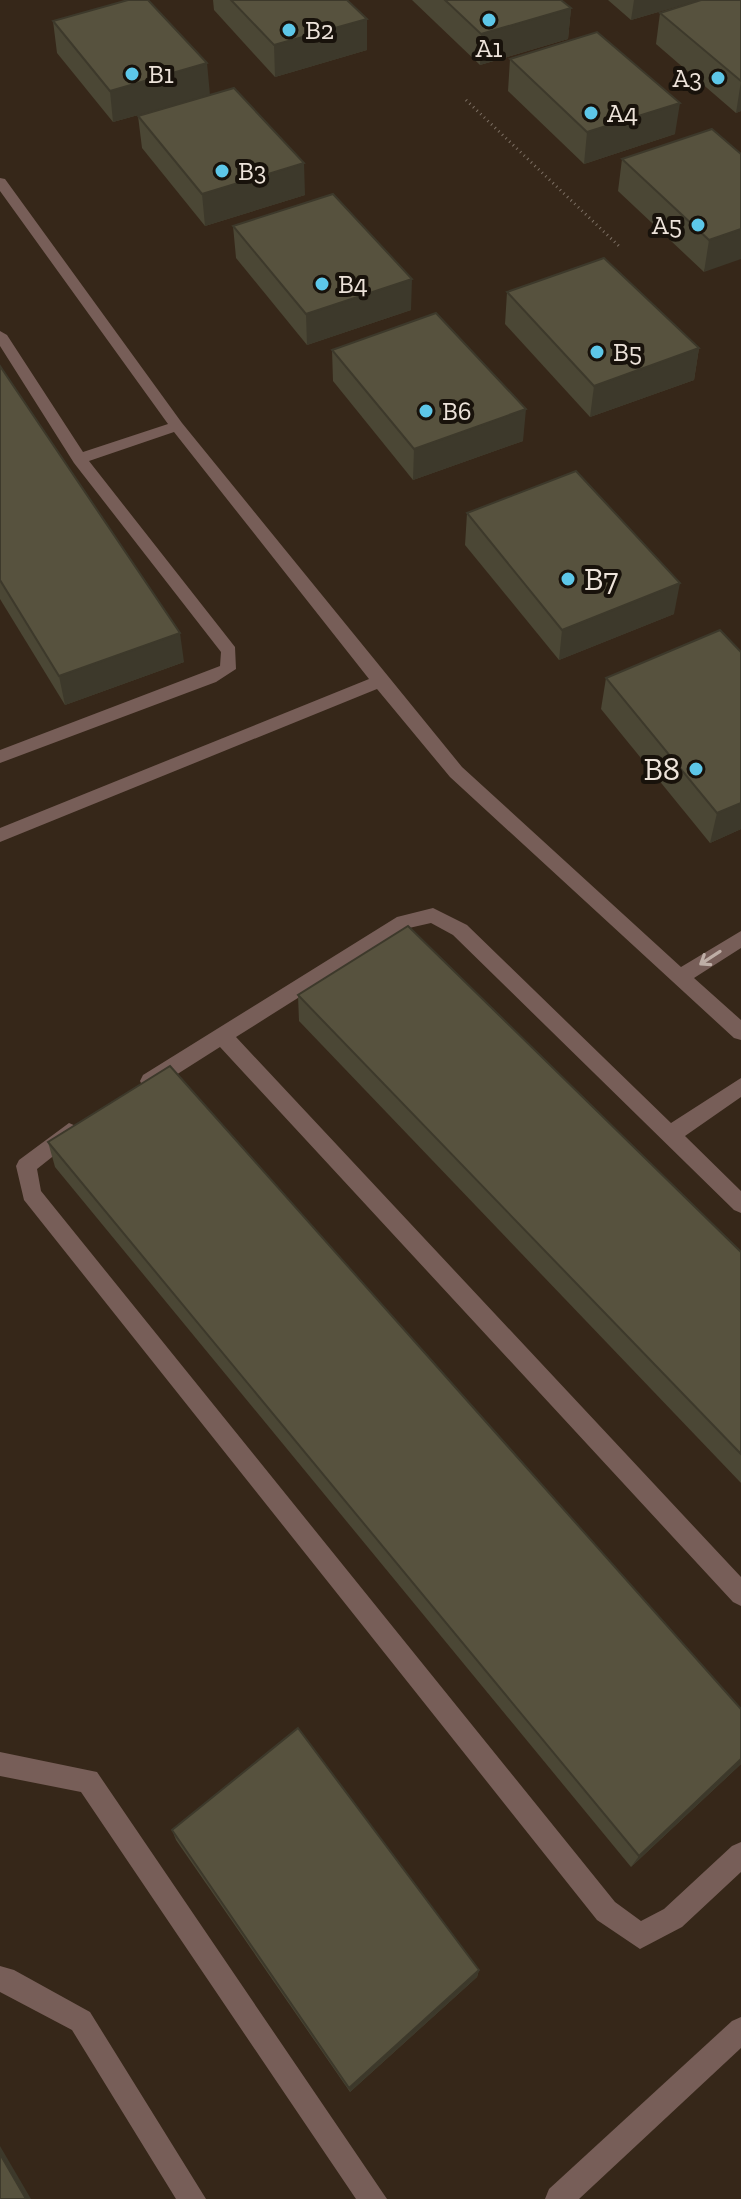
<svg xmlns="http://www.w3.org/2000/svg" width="741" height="2199" font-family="'Zilla Slab',serif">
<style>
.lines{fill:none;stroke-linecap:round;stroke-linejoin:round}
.path{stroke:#7d7064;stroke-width:3;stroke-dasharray:1 4;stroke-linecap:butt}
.minor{fill:#775e58;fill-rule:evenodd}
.wall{fill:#4b4735}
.shaded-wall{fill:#3d392b}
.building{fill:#57523e;stroke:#3d392b;stroke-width:2}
.oneway{stroke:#beaea6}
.poi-dot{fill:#5dc7e8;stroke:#18120b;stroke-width:3}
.labels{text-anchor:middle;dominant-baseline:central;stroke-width:8;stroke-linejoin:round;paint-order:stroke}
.far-poi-label{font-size:26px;fill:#ede3da;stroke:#18120b;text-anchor:start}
.poi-label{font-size:32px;fill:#ede3da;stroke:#18120b;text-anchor:start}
</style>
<rect width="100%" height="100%" fill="#362719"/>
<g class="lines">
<path class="path" d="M 466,100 L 621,248"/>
<g class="minor">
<path d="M 0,178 L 5,179 L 182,423 L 462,767 L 681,967 L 741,931 L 741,948 L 694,978 L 741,1020 L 741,1040 L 734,1038 L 450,777 L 377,689 L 0,842 L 0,828 L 369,679 L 174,432 L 89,461 L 235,647 L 236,669 L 216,682 L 0,763 L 0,750 L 220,666 L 221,652 L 74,463 L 0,346 L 0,331 L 7,335 L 83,452 L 168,424 L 0,191 Z"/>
<path d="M 433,908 L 467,925 L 671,1123 L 741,1078 L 741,1097 L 685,1136 L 741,1191 L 741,1213 L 734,1210 L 453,935 L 431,923 L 409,928 L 236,1037 L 741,1577 L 741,1606 L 733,1602 L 220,1047 L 157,1087 L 150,1089 L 143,1087 L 140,1081 L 143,1075 L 397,917 Z"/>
<path d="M 69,1123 L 76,1126 L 79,1132 L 76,1138 L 37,1169 L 41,1191 L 615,1902 L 641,1921 L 664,1909 L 732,1846 L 741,1842 L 741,1872 L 682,1927 L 640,1949 L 597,1920 L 24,1200 L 16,1166 L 19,1160 Z"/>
<path d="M 0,1752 L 97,1772 L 387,2199 L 356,2199 L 81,1792 L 0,1776 Z"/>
<path d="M 0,1966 L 14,1970 L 90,2012 L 206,2199 L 176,2199 L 72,2030 L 0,1992 Z"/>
<path d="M 741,2017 L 741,2048 L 579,2199 L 545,2199 L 549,2189 L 732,2021 Z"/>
</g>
</g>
<g class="wall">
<path d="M 213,0 L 347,0 L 367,50 L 275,77 L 214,10 Z"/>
<path d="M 412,0 L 561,0 L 571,8 L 568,39 L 480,65 Z"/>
<path d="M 608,0 L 699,0 L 631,20 Z"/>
<path d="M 741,0 L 741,111 L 736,113 L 656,44 L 660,13 Z"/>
<path d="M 53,21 L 210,95 L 113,122 L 57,53 Z"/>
<path d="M 510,59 L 675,134 L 584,164 L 508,91 Z"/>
<path d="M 138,116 L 305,195 L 205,226 L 142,148 Z"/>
<path d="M 741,154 L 704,272 L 618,191 L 622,159 Z"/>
<path d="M 233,226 L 411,310 L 307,345 L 236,258 Z"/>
<path d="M 507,292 L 699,348 L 694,380 L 590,417 L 505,324 Z"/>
<path d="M 332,350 L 523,441 L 413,480 L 333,381 Z"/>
<path d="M 0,366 L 184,662 L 65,705 L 0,599 Z"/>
<path d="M 467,513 L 674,614 L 559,660 L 465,545 Z"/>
<path d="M 606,678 L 741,829 L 710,843 L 601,709 Z"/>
<path d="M 298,995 L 741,1252 L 741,1483 L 299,1021 Z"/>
<path d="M 48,1142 L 741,1709 L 741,1764 L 631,1867 L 55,1167 Z"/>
<path d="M 172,1830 L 479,1970 L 477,1977 L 350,2092 L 176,1840 Z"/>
</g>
<g class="shaded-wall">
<path d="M 634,0 L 699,0 L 631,20 Z"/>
<path d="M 571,8 L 568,39 L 480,65 L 481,34 Z"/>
<path d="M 367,19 L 367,50 L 275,77 L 274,45 Z"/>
<path d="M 207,63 L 210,95 L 113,122 L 110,91 Z"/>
<path d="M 741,81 L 741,111 L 736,113 Z"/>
<path d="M 680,103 L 675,134 L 584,164 L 587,132 Z"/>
<path d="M 304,163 L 305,195 L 205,226 L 202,194 Z"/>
<path d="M 741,229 L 741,259 L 704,272 L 709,240 Z"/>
<path d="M 412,279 L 411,310 L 307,345 L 306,314 Z"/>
<path d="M 699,348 L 694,380 L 590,417 L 594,386 Z"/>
<path d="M 526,409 L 523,441 L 413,480 L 414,449 Z"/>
<path d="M 680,583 L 674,614 L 559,660 L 562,630 Z"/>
<path d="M 180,633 L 184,662 L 65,705 L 59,676 Z"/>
<path d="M 741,803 L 741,829 L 710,843 L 717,813 Z"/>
<path d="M 741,1759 L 741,1764 L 631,1867 L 639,1856 Z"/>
<path d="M 479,1970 L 477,1977 L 350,2092 L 349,2088 Z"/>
<path d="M 0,2146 L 31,2199 L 26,2199 L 0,2154 Z"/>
</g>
<g class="building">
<path d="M 128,0 L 148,0 L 207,63 L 110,91 L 53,21 Z"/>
<path d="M 231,0 L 347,0 L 367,19 L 274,45 Z"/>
<path d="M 445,0 L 561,0 L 571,8 L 481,34 Z"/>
<path d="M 701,0 L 741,0 L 741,81 L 660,13 Z"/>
<path d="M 597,32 L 680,103 L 587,132 L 510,59 Z"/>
<path d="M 234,88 L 304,163 L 202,194 L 138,116 Z"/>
<path d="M 712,129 L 741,154 L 741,229 L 709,240 L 622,159 Z"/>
<path d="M 333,194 L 412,279 L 306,314 L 233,226 Z"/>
<path d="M 604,258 L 699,348 L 594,386 L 507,292 Z"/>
<path d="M 436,313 L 526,409 L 414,449 L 332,350 Z"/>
<path d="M 0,366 L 180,633 L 59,676 L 0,580 Z"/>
<path d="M 576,471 L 680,583 L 562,630 L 467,513 Z"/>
<path d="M 720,630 L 741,652 L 741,803 L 717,813 L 606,678 Z"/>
<path d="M 408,926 L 741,1252 L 741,1454 L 298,995 Z"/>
<path d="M 170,1066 L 741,1709 L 741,1759 L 639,1856 L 48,1142 Z"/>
<path d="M 298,1728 L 479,1970 L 349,2088 L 172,1830 Z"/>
<path d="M 0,2154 L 26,2199 L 0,2199 Z"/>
</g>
<defs><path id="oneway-shaft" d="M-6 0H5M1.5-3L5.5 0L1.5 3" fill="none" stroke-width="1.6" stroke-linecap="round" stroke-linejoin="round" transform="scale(2)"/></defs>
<use class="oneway" href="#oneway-shaft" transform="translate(710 958) rotate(147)"/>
<g class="poi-dot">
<circle cx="489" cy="20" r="8"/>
<circle cx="289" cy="30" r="8"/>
<circle cx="132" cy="74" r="8"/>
<circle cx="718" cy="78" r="8"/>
<circle cx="591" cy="113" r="8"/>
<circle cx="222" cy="171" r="8"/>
<circle cx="698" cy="225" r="8"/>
<circle cx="322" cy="284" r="8"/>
<circle cx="597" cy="352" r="8"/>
<circle cx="426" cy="411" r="8"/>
<circle cx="568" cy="579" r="8"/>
<circle cx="696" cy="769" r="8"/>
</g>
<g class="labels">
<g class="far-poi-label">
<text x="305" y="30">B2</text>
<text x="489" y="48" text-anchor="middle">A1</text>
<text x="148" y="74">B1</text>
<text x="702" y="78" text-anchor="end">A3</text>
<text x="607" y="113">A4</text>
<text x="238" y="171">B3</text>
<text x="682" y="225" text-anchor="end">A5</text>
<text x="338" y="284">B4</text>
<text x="613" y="352">B5</text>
<text x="442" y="411">B6</text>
</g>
<g class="poi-label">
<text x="584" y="579">B7</text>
<text x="680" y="769" text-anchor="end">B8</text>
</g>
</g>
</svg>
